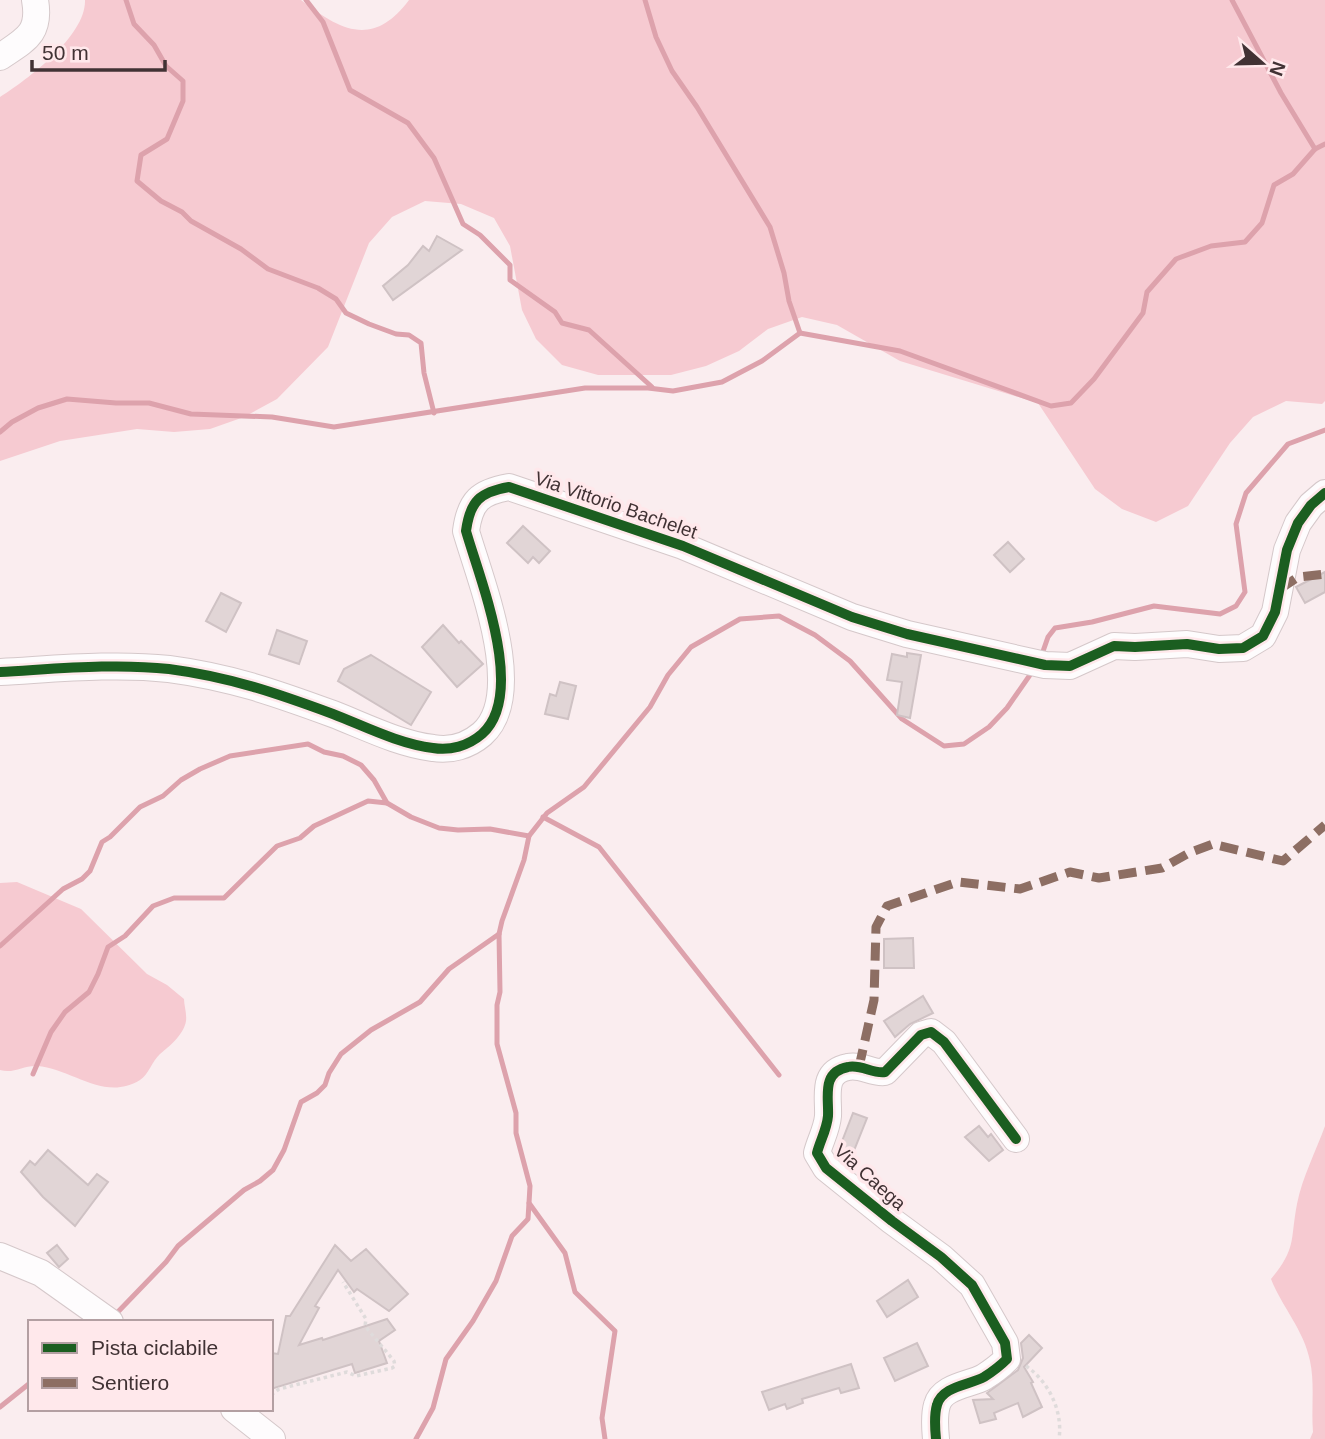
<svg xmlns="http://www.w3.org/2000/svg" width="1325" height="1439" font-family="Arial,sans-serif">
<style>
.green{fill:#f6cad1}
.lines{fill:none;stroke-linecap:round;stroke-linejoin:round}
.stream{stroke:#dda2ac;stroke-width:5}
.building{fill:#e1d5d6;stroke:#cfc2c4;stroke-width:2}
.minor-casing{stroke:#d5c8ca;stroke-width:28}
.path{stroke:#dfdbdb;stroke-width:3.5;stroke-dasharray:3.5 3.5;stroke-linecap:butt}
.minor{stroke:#fefcfd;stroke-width:26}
.quiet{stroke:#8d6e63;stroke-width:9;stroke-dasharray:18 9;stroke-linecap:butt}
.cycleway-casing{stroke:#ffe8eb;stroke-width:15}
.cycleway{stroke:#1b5e20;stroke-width:10}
.labels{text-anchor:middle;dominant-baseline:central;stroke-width:7;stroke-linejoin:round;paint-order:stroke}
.street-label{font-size:19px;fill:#413234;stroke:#ffe8eb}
</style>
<rect width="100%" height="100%" fill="#faedef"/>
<g class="green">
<path d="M 85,0 L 301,0 C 341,31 373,48 409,0 L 1325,0 L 1325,401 L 1322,404 L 1286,401 L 1253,417 L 1230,443 L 1188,506 L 1156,522 L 1122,509 L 1095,489 L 1038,403 L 900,361 L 837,325 L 802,317 L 768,329 L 739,351 L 706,366 L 671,375 L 598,375 L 562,365 L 536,339 L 522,310 L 510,246 L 494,218 L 461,204 L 425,201 L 392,217 L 369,243 L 328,347 L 277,399 L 244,417 L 210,429 L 174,432 L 137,429 L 60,441 L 0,461 L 0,97 C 28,79 86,36 85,0 Z"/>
<path d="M 17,882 L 81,909 L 147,974 L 167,985 L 184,999 C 184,1005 187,1014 186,1021 C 184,1034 170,1046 160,1054 C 152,1061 149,1074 140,1080 C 104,1102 73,1069 37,1066 C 24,1065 14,1074 0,1070 L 0,883 Z"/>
<path d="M 1325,1126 L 1325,1439 L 1310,1439 L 1313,1432 C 1311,1409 1315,1384 1310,1361 C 1304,1330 1282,1307 1271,1279 C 1297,1248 1290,1240 1297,1204 C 1302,1178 1316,1151 1325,1126 Z"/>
</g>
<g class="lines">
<g class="stream">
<path d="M 126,0 L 134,24 L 154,45 L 166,66 L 183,81 L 183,101 L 167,139 L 141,155 L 137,181 L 161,201 L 182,212 L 191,221 L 241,249 L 268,269 L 318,288 L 336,299 L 346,313 L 369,324 L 396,334 L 409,335 L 421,343 L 424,373 L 434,413"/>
<path d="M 306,0 L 323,22 L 350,90 L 408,123 L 434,158 L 463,224 L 480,235 L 510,265 L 510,280 L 555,312 L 562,323 L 589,330 L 652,387"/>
<path d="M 645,0 L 656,37 L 672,71 L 697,107 L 770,227 L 784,273 L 789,301 L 800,333"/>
<path d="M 1232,0 L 1281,93 L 1315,149"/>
<path d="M 0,432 L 12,422 L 38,408 L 67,399 L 116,403 L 149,403 L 191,414 L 272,417 L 334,427 L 585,388 L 648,388 L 673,391 L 722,382 L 762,361 L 800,333 L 900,351 L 1051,406 L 1071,403 L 1094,379 L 1143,313 L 1147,292 L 1176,259 L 1211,246 L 1245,242 L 1262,223 L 1274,185 L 1293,174 L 1315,149 L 1325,144"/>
<path d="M 1041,657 L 1048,637 L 1055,628 L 1092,622 L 1154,606 L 1220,614 L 1236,606 L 1245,592 L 1236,524 L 1246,493 L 1288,444 L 1325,430"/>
<path d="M 543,817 L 599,847 L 779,1075"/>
<path d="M 0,946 L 63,889 L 82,879 L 90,871 L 102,842 L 110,837 L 140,807 L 163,796 L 181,780 L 200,769 L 230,756 L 308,744 L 324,752 L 343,756 L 361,765 L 374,780 L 387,803 L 411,817 L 439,828 L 458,830 L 490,829 L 529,836"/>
<path d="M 33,1074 L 51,1032 L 65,1012 L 89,992 L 98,974 L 108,947 L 125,936 L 153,906 L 174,898 L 224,898 L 277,846 L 300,838 L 314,826 L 368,801 L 387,803"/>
<path d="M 113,1317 L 166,1262 L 178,1246 L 244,1190 L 260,1181 L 273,1170 L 284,1150 L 301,1102 L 317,1093 L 325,1085 L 329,1073 L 341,1054 L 371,1030 L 420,1002 L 449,969 L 499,934"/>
<path d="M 0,1407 L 30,1383"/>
<path d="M 416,1439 L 433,1408 L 446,1359 L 473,1321 L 496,1281 L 512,1236 L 528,1219 L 529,1203"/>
<path d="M 605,1439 L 602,1418 L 615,1331 L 575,1292 L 565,1253 L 529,1203 L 530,1186 L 516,1133 L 516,1113 L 497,1044 L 497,1005 L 500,992 L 499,934 L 502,921 L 524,860 L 529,836 L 547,813 L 584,787 L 650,707 L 668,675 L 691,647 L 740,619 L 779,616 L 815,635 L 850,661 L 902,719 L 944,746 L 964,744 L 989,727 L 1007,708 L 1032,672"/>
</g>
</g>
<g class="building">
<path d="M 437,236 L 462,250 L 393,300 L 383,286 L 408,265 L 423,246 L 429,251 Z"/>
<path d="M 523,526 L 550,551 L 539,563 L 533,557 L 528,563 L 507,543 Z"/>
<path d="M 1008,542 L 1024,559 L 1010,572 L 994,555 Z"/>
<path d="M 1325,572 L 1325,592 L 1305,603 L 1296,587 Z"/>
<path d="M 221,593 L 241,603 L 226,632 L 206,621 Z"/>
<path d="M 443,625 L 459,643 L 461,641 L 483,664 L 457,687 L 422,647 Z"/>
<path d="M 277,630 L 307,641 L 299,664 L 269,654 Z"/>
<path d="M 907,653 L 921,655 L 910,718 L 897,715 L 902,682 L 887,680 L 892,654 L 907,657 Z"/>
<path d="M 371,655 L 431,692 L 411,725 L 338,681 L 344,669 Z"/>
<path d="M 560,682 L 576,686 L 568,719 L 545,714 L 550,694 L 556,696 Z"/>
<path d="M 913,938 L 914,968 L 884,968 L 884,939 Z"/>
<path d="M 923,996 L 933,1013 L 910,1024 L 895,1037 L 884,1021 Z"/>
<path d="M 853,1113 L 867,1118 L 853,1153 L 839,1149 Z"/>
<path d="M 979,1126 L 988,1137 L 991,1134 L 1003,1150 L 989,1161 L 965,1137 Z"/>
<path d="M 48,1150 L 88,1185 L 97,1174 L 108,1182 L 75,1226 L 43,1197 L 21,1172 L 30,1161 L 35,1165 Z"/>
<path d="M 57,1245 L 68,1259 L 59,1267 L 47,1253 Z"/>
<path d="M 335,1245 L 351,1261 L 366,1249 L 408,1294 L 389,1311 L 357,1289 L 354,1292 L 338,1270 L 315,1306 L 319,1308 L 299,1345 L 322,1338 L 323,1340 L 387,1319 L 395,1330 L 379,1341 L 387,1363 L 355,1373 L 352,1364 L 271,1389 L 271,1353 L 278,1354 L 286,1316 L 290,1316 Z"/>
<path d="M 908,1280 L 918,1297 L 887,1317 L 877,1301 Z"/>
<path d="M 1029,1335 L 1042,1348 L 1024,1367 L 1033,1382 L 1031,1383 L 1042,1407 L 1023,1417 L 1018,1403 L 994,1413 L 996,1419 L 980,1423 L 973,1400 L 993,1399 L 987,1393 L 1018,1370 L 1023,1358 L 1021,1343 Z"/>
<path d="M 917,1343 L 928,1366 L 895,1381 L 884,1358 Z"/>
<path d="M 851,1364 L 859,1388 L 841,1393 L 839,1388 L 802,1399 L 803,1403 L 787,1409 L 785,1404 L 769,1410 L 762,1392 Z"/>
</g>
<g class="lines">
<defs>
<g id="minor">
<path d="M 0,57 C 25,40 41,34 35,0"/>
<path d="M 0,672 C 56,669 114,663 169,669 C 230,677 276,693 333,714 C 364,726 399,744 433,748 C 450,751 468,746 482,734 C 527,694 480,580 466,531 C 470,501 480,492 509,487 L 683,546 L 852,617 L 907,634 L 1045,665 L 1070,666 L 1114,646 L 1135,647 L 1187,644 L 1219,649 L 1243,648 L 1263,636 L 1275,612 L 1287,550 L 1298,523 L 1311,505 L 1325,493"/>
<path d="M 0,1256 L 41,1273 L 110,1322"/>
<path d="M 234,1409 L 272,1439"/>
<path d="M 936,1439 C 935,1429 934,1415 937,1405 C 942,1386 970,1385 984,1377 C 992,1372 1000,1366 1007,1359 L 1005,1343 L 972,1285 L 941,1257 L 892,1221 L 826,1168 L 817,1153 C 820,1141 827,1129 828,1116 C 829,1097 821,1072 848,1067 C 861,1064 873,1074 885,1072 L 921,1035 L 931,1032 L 944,1042 L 1016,1139"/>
</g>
</defs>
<use href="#minor" class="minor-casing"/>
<g class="path">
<path d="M 1026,1366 C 1049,1382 1063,1411 1059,1439"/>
<path d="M 271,1395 L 279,1389 L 347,1372 L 356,1376 L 392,1368 L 395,1366 L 394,1361 L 365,1326 L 366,1319 L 343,1282"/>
</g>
<use href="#minor" class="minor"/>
<g class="quiet">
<path d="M 1280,589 L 1298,577 L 1325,574"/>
<path d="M 859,1067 L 874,1000 L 876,927 L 887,906 L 958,882 L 1020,889 L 1070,872 L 1099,878 L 1162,868 L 1189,853 L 1213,844 L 1283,861 L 1325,825"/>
</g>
<defs>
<g id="cycleway">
<path d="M 0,672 C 56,669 114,663 169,669 C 230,677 276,693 333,714 C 364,726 399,744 433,748 C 450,751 468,746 482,734 C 527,694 480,580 466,531 C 470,501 480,492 509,487 L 683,546 L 852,617 L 907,634 L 1045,665 L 1070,666 L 1114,646 L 1135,647 L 1187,644 L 1219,649 L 1243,648 L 1263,636 L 1275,612 L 1287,550 L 1298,523 L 1311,505 L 1325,493"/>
<path d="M 936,1439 C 935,1429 934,1415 937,1405 C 942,1386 970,1385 984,1377 C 992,1372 1000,1366 1007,1359 L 1005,1343 L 972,1285 L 941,1257 L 892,1221 L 826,1168 L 817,1153 C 820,1141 827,1129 828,1116 C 829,1097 821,1072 848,1067 C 861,1064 873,1074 885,1072 L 921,1035 L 931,1032 L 944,1042 L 1016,1139"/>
</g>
</defs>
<use href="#cycleway" class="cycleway-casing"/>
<use href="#cycleway" class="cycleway"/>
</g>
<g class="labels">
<g class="street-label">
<text transform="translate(616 505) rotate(19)">Via Vittorio Bachelet</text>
<text transform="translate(870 1177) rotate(42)">Via Caega</text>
</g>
</g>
<rect x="28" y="1320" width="245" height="91" fill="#ffe8eb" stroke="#b39fa2" stroke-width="2"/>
<rect x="42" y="1343" width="35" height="10" fill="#1b5e20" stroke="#b39fa2" stroke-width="2"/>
<text x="91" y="1355" font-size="21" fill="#413234">Pista ciclabile</text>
<rect x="42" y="1378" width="35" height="10" fill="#8d6e63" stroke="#b39fa2" stroke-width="2"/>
<text x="91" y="1390" font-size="21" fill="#413234">Sentiero</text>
<g transform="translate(1262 63) rotate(110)" stroke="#ffe8eb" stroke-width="5" paint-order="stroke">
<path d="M0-5L12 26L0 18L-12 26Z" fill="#413234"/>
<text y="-10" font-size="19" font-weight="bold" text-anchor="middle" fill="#413234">N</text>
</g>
<path d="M32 60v10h133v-10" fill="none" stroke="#413234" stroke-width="3.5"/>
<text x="42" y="60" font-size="21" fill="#413234" stroke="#ffe8eb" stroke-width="5" paint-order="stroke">50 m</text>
</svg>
